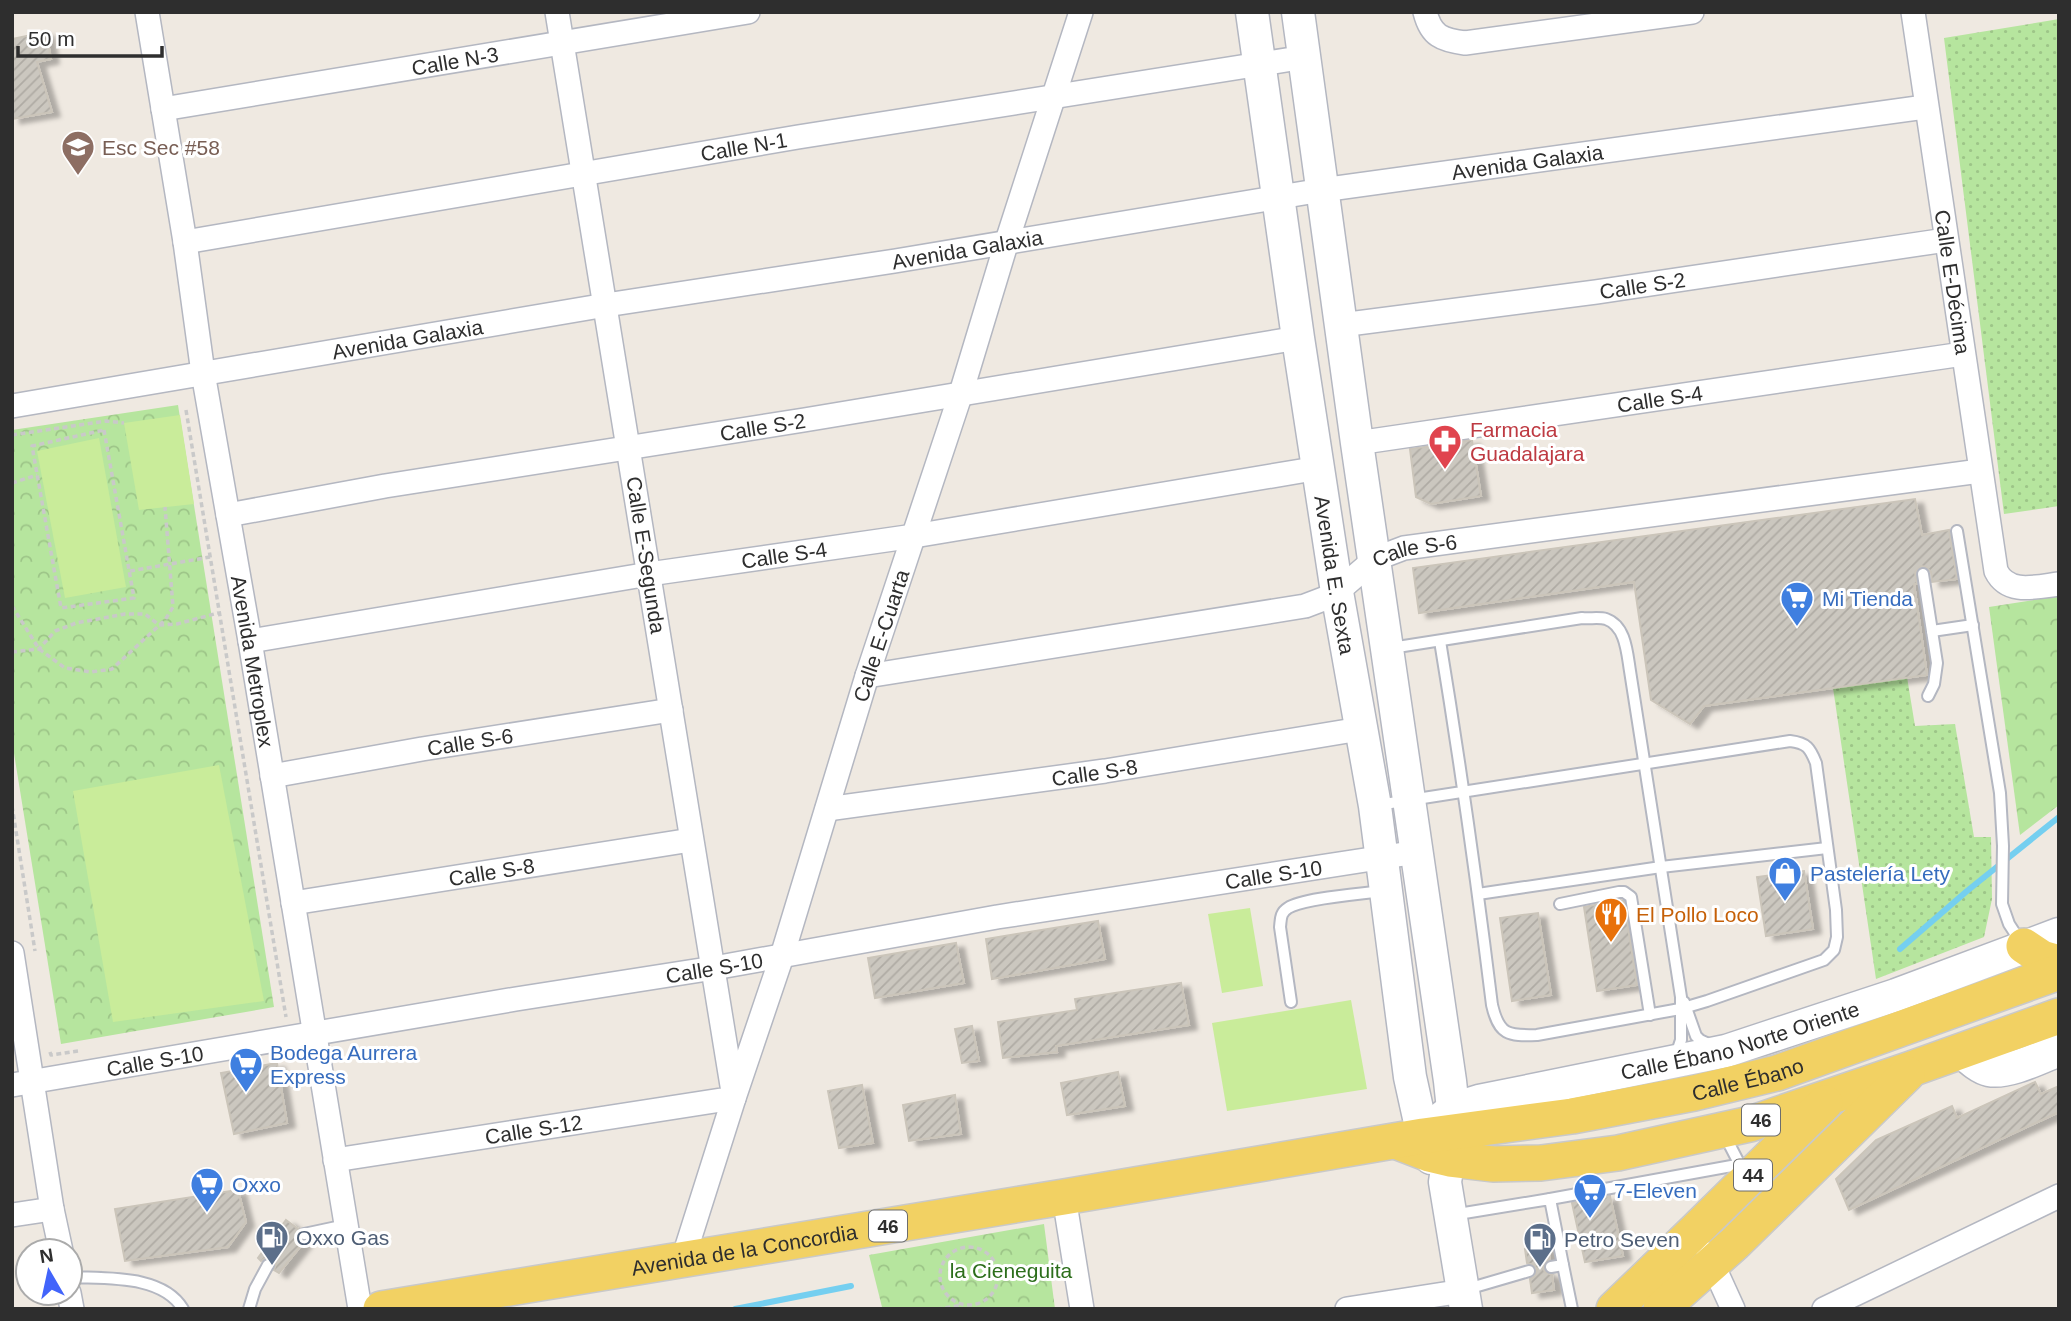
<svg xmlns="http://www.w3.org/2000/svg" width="2071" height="1321" font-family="Arial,sans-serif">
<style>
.grass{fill:url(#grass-dots)}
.park{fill:url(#park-crowns)}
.pitch{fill:#c9ec9a}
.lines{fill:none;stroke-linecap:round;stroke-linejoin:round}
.stream{stroke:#75cff0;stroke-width:6}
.building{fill:url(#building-hatch);stroke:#cbc5ba;stroke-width:2;filter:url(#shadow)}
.lane-casing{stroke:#b4b7c1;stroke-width:14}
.street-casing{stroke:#b4b7c1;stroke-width:26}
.secondary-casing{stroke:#b4b7c1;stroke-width:35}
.primary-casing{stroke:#c9c9c9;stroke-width:38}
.path{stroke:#c9c9c9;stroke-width:3.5;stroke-dasharray:5 3.5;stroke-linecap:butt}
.lane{stroke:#fff;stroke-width:10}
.street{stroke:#fff;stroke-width:23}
.secondary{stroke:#fff;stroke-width:32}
.primary{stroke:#f2d163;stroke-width:35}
.labels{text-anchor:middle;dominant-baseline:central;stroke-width:6;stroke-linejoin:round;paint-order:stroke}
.shield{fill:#fff;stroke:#6d6d6d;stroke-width:2}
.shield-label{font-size:19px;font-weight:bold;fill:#2e2e2e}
.street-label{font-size:21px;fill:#2e2e2e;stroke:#fff}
.education-label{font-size:21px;fill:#785e54;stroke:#fff;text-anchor:start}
.health-label{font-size:21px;fill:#be3a42;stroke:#fff;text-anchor:start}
.shop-label{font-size:21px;fill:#366cbe;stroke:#fff;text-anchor:start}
.food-label{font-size:21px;fill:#c56008;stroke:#fff;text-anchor:start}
.service-label{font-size:21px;fill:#4e5e75;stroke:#fff;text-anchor:start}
.park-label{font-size:21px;fill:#2c6e1b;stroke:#fff}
</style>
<defs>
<pattern id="grass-dots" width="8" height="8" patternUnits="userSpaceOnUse" patternTransform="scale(1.75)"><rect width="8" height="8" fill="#b6e59e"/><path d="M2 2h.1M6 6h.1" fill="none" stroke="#9dc588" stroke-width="1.8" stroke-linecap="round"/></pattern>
<pattern id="park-crowns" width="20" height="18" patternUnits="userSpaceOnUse" patternTransform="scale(1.75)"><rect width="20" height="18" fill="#b6e59e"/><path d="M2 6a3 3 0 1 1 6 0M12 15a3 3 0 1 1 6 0" fill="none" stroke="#9dc588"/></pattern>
<pattern id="building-hatch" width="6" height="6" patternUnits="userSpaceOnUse" patternTransform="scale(1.75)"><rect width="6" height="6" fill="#cbc7bf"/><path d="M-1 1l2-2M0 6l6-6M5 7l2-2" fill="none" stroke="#afaba4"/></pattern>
<filter id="shadow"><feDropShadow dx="8" dy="4.5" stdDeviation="2" flood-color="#0004"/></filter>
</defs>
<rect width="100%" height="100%" fill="#efe9e1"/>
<g class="grass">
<path d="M 2059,19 L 2059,506 L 2004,514 L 1944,38 Z"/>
<path d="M 1907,677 L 1915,726 L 1955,724 L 1974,837 L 1991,837 L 1992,899 L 1984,937 L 1876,979 L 1833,688 Z"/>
</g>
<g class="park">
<path d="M 178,405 L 274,1007 L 61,1044 L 12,741 L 12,430 Z"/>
<path d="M 2059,596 L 2059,805 L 2020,835 L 1989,607 Z"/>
<path d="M 1044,1224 L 1055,1309 L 875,1309 L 882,1307 L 869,1255 Z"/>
</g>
<g class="pitch">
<path d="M 180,415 L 194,504 L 139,510 L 124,423 Z"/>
<path d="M 99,438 L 126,587 L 65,598 L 37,451 Z"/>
<path d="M 219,765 L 264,1001 L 113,1022 L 73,791 Z"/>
<path d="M 1250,908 L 1263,986 L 1222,993 L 1208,914 Z"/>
<path d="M 1351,1000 L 1367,1089 L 1227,1111 L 1212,1023 Z"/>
</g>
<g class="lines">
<g class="stream">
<path d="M 1900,949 L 1967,891 L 2059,817"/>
<path d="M 735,1309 L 851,1286"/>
</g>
</g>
<g class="building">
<path d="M 46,32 L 51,59 L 37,62 L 52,112 L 12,119 L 12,39 Z"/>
<path d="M 1472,440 L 1481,496 L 1431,504 L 1416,497 L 1410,449 Z"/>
<path d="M 1915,499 L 1922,535 L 1949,530 L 1957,579 L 1932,582 L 1931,572 L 1926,567 L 1921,566 L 1915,572 L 1917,584 L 1914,584 L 1927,675 L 1704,706 L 1690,724 L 1651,700 L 1634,582 L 1419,613 L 1413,568 Z"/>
<path d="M 1804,871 L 1813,929 L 1766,936 L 1757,877 Z"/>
<path d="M 1620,900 L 1624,901 L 1637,985 L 1597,991 L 1584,907 Z"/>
<path d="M 1538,913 L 1551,995 L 1512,1001 L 1500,918 Z"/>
<path d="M 1098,921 L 1105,959 L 992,979 L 986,939 Z"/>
<path d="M 956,943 L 964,983 L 875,998 L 868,958 Z"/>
<path d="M 1181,983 L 1189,1025 L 1056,1046 L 1057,1052 L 1003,1058 L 998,1022 L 1077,1010 L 1075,999 Z"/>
<path d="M 972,1026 L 979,1061 L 962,1063 L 955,1029 Z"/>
<path d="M 277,1063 L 287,1123 L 234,1134 L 221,1073 Z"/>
<path d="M 1118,1072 L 1125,1106 L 1067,1115 L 1061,1083 Z"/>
<path d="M 2035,1082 L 2041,1094 L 2059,1086 L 2059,1112 L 1849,1210 L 1836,1179 L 1876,1140 L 1952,1106 L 1957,1118 Z"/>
<path d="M 862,1085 L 873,1143 L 839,1148 L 828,1091 Z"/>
<path d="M 955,1095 L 961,1134 L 909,1141 L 903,1105 Z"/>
<path d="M 238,1190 L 246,1222 L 228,1247 L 125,1261 L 115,1209 Z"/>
<path d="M 1610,1196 L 1623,1256 L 1585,1262 L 1572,1203 Z"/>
<path d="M 286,1220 L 298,1229 L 297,1236 L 299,1240 L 304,1242 L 279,1273 L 274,1270 L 276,1264 L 272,1258 L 267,1257 L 261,1261 L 258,1258 Z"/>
<path d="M 1548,1246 L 1550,1259 L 1546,1261 L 1543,1268 L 1545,1272 L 1552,1275 L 1554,1290 L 1532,1293 L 1530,1279 L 1535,1276 L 1537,1269 L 1534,1265 L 1527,1263 L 1525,1249 Z"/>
</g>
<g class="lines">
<defs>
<g id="lane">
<path d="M 1957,531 L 2000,793 L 2003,846 L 2002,904 L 2009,924 L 2022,944"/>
<path d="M 1923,574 L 1937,663 L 1934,684 L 1928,696"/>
<path d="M 1932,631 L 1973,625"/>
<path d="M 1391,648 L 1582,618 C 1589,619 1599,617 1606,619 C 1626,626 1627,653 1630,671 L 1681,997 L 1681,1040 L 1676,1055"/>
<path d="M 1378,805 L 1790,741 C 1807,743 1810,748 1816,763 L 1836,910 L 1837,937 L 1834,950 L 1824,960 L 1707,1001 L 1680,1009 L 1537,1035 C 1508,1036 1499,1035 1492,1005 C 1477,883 1460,762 1440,641"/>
<path d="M 1478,894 L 1661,867 L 1827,848"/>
<path d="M 1560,904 L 1619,892 L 1624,892 L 1631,897 L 1650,1015"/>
<path d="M 1291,1002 L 1280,927 C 1281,919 1280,913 1288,908 C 1303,898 1361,894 1382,891"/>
<path d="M 1684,1002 L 1696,1036 L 1700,1040 L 1711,1045"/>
<path d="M 1724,1134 L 1740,1165"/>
<path d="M 1550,1199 L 1748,1163"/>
<path d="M 1452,1215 L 1550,1199 L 1563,1265 L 1551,1267"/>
<path d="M 304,1234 L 346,1225"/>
<path d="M 1563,1265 L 1572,1309"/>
<path d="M 70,1277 C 105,1279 162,1274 183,1309"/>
<path d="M 1464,1290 L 1529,1271"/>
<path d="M 249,1309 L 255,1289 L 268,1265"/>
</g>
<g id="street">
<path id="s1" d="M 147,12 L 185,242 L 203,373 L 250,641 L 360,1309"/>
<path d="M 1425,12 C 1431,36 1442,40 1465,43 L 1692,12"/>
<path id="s2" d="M 1913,12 L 1996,571 C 2008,595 2035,587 2059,584"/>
<path id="s3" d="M 163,109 L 748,12"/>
<path id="s4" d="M 185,242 L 798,137 L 1305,57"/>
<path id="s5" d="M 1341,325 L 1596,292 L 1946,240"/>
<path id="s6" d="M 12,406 L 606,305 L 895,261 L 1322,190 L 1925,107"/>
<path id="s7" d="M 1357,443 L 1963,354"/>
<path id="s8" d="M 228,515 L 385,486 L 804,420 L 1298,338"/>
<path id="s9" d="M 250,641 L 649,574 L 914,536 L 1319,468"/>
<path id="s10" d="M 867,676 L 1305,606 L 1326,598 L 1337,592 L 1375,559 L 1404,548 L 1980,471"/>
<path id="s11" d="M 272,776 L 422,749 L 671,710"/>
<path id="s12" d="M 827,809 L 1105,771 L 1360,729"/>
<path id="s13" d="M 293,903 L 691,840"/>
<path d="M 12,953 L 52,1209 L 61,1251"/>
<path id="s14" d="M 12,1085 L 516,999 L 714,968 L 997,917 L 1417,852"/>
<path id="s15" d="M 335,1160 L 734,1098 L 557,12"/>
<path d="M 1064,1197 L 1082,1309"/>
<path d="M 12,1215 L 52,1209"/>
<path d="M 1708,1254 L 1733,1309"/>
<path id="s16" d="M 683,1259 L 734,1098 L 782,956 L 867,676 L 961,393 L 1007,241 L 1081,12"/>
<path d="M 69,1293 L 72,1309"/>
<path d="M 1347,1309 L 1463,1291"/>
<path d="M 1824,1309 L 2059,1196"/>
</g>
<g id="secondary">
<path id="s17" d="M 1252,12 L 1298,338 L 1337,592 L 1375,806 L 1410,1077 L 1423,1136 L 1431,1158"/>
<path d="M 1298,12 L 1357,443 L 1450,1081 L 1453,1109 L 1453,1131 L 1445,1182 L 1466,1309"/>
<path d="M 1961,1051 C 1969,1058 1979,1068 1989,1070 C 2008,1074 2041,1057 2059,1050"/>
<path id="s18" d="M 1439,1120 L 1453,1109 L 1479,1101 L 1726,1051 L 1896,995 L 2059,934"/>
</g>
<g id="primary">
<path d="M 2024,946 L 2042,958 L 2059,963"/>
<path d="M 1398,1142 L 1429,1154 L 1450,1159 L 1493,1164 L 1541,1163 L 1618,1153 L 1750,1124 L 1911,1069 L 2059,1016"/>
<path id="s19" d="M 381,1309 L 1064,1197 L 1423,1136 L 1572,1116 L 1694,1093 L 1777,1073 L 2059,972"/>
<path d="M 1614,1309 L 1696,1230 L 1825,1103"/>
<path d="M 1661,1309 L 1735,1243 L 1907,1074"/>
</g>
</defs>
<use href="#lane" class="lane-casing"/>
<use href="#street" class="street-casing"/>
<use href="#secondary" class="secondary-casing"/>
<use href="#primary" class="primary-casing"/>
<g class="path">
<path d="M 186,410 L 286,1017"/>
<path d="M 104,430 L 134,598 L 61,608 L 32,446 Z"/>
<path d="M 12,435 L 106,421 L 124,423"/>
<path d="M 12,483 L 37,475"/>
<path d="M 130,571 L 210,557"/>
<path d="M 12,606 L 39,649 L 65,668 L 91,672 L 112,669 L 165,620 L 173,607 L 165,507"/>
<path d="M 12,652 L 39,649 L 55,631 L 76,623 L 125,614 L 145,614 L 159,625 L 177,624 L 218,613"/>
<path d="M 12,806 L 35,951"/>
<path d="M 50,1052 L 51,1055 L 78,1051"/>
<circle cx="969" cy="1276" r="29"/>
<path d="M 937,1309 L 963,1305"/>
</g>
<use href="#lane" class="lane"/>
<use href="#street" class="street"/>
<use href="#secondary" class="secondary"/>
<use href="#primary" class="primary"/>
</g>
<defs>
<symbol id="school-pin" viewBox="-11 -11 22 30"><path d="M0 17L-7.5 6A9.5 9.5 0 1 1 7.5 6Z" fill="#8d6e63" stroke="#fff"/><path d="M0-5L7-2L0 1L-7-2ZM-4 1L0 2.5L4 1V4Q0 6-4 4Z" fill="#fff"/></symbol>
<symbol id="pharmacy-pin" viewBox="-11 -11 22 30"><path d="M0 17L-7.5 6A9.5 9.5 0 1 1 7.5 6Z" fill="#e0444e" stroke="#fff"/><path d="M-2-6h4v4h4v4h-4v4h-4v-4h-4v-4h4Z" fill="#fff"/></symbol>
<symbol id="supermarket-pin" viewBox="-11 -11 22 30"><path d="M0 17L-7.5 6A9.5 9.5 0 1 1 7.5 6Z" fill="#3f7fe0" stroke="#fff"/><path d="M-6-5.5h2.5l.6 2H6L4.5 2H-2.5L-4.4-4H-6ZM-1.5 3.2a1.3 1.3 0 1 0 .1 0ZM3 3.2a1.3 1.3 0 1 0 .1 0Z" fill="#fff"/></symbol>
<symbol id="shop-pin" viewBox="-11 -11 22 30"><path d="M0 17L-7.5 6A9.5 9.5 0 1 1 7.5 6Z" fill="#3f7fe0" stroke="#fff"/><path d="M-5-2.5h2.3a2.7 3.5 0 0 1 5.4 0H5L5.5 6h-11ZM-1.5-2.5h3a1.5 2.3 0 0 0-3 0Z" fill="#fff"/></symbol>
<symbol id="restaurant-pin" viewBox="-11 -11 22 30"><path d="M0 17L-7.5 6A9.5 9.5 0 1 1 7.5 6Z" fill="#e8710a" stroke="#fff"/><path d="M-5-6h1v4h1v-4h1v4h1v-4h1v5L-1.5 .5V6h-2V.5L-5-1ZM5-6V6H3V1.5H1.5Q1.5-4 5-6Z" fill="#fff"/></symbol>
<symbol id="fuel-pin" viewBox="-11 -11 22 30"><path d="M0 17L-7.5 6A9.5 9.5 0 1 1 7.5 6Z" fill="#5c6f8a" stroke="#fff"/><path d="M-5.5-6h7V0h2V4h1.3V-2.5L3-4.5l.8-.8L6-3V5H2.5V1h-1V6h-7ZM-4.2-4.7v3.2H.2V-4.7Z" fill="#fff"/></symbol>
</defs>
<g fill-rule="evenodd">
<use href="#school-pin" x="59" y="128" width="38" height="52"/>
<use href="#pharmacy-pin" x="1426" y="422" width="38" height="52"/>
<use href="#supermarket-pin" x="1778" y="579" width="38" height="52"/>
<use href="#shop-pin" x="1766" y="854" width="38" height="52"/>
<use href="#restaurant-pin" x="1592" y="895" width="38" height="52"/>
<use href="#supermarket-pin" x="227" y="1045" width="38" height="52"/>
<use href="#supermarket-pin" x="188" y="1165" width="38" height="52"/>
<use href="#supermarket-pin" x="1571" y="1171" width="38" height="52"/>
<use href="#fuel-pin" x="253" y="1218" width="38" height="52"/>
<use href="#fuel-pin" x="1521" y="1220" width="38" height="52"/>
</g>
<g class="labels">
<g class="shield">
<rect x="1742" y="1104.5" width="38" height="31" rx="5"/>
<rect x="1734" y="1159.5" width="38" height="31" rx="5"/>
<rect x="869" y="1210.5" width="38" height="31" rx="5"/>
</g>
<g class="shield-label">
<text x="1761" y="1120">46</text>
<text x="1753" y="1175">44</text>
<text x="888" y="1226">46</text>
</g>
<g class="street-label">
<text stroke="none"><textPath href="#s3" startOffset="296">Calle N-3</textPath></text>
<text stroke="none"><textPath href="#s4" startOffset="567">Calle N-1</textPath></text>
<text stroke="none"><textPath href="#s6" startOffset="1535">Avenida Galaxia</textPath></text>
<text stroke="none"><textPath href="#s6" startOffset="968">Avenida Galaxia</textPath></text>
<text stroke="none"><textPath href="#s2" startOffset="273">Calle E-Décima</textPath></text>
<text stroke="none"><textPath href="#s5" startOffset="304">Calle S-2</textPath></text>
<text stroke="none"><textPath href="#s6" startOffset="401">Avenida Galaxia</textPath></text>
<text stroke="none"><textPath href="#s7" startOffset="306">Calle S-4</textPath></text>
<text stroke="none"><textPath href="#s8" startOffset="542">Calle S-2</textPath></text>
<text stroke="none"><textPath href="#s9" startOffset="541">Calle S-4</textPath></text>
<text stroke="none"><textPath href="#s10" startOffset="570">Calle S-6</textPath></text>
<text transform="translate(646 555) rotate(81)">Calle E-Segunda</text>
<text stroke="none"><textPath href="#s17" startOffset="569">Avenida E. Sexta</textPath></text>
<text stroke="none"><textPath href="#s16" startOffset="654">Calle E-Cuarta</textPath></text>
<text stroke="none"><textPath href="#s1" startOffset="658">Avenida Metroplex</textPath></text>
<text stroke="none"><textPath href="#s11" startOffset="201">Calle S-6</textPath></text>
<text stroke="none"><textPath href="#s12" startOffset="270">Calle S-8</textPath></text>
<text stroke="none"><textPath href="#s13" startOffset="201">Calle S-8</textPath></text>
<text stroke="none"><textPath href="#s14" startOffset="1279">Calle S-10</textPath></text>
<text stroke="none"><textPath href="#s14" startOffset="712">Calle S-10</textPath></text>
<text stroke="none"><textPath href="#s18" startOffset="313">Calle Ébano Norte Oriente</textPath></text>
<text stroke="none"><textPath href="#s14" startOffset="145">Calle S-10</textPath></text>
<text stroke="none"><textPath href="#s19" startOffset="1386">Calle Ébano</textPath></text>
<text stroke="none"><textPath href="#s15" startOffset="201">Calle S-12</textPath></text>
<text stroke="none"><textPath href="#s19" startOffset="368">Avenida de la Concordia</textPath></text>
</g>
<g class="education-label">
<text x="102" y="147">Esc Sec #58</text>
</g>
<g class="health-label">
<text x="1470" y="429">Farmacia<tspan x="1470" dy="24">Guadalajara</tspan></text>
</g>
<g class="shop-label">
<text x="1822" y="598">Mi Tienda</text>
<text x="1810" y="873">Pastelería Lety</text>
<text x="270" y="1052">Bodega Aurrera<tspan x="270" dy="24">Express</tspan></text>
<text x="232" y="1184">Oxxo</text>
<text x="1614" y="1190">7-Eleven</text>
</g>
<g class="food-label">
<text x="1636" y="914">El Pollo Loco</text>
</g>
<g class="service-label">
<text x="296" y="1237">Oxxo Gas</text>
<text x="1564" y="1239">Petro Seven</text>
</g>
<g class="park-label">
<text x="1011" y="1270">la Cieneguita</text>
</g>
</g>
<rect width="2071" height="1321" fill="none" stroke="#2e2e2e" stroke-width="28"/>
<g transform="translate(49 1272) rotate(351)"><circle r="33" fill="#ffffff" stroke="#ababab" stroke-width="2"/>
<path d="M0-5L12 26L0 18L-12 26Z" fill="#4264fb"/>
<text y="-10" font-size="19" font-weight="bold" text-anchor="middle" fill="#2e2e2e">N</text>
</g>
<path d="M18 46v10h144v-10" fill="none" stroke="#2e2e2e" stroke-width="3.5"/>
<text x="28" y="46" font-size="21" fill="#2e2e2e" stroke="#ffffff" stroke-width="5" paint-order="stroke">50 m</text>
</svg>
